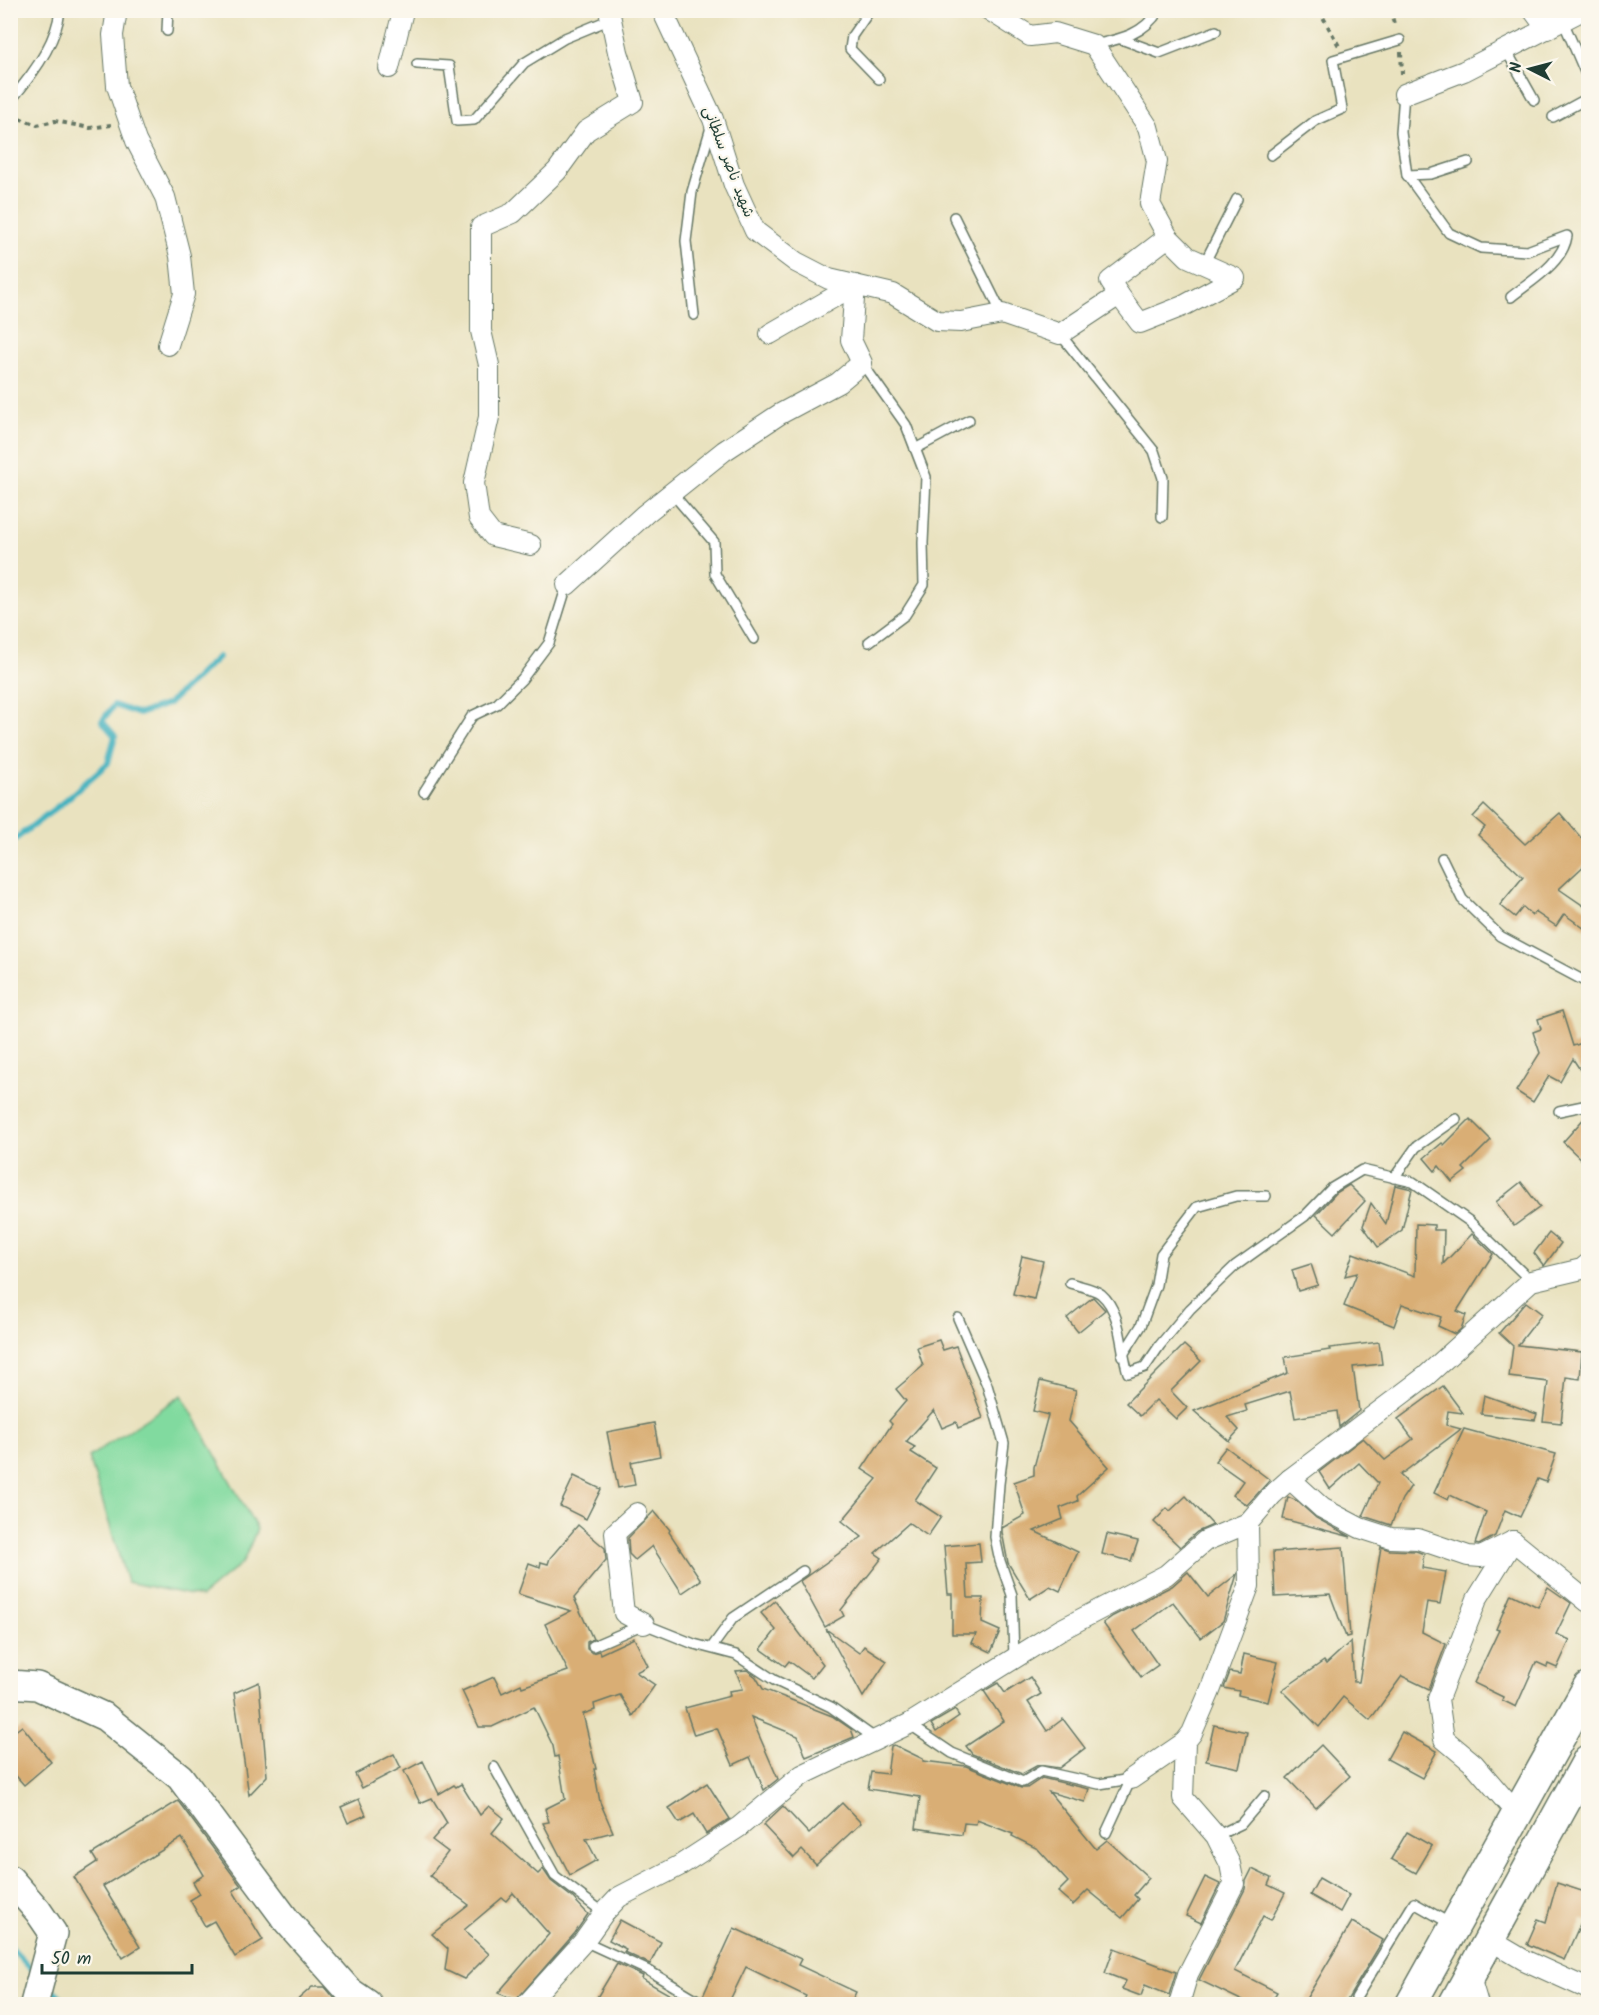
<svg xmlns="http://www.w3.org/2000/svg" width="1599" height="2015" font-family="Kalam,'Playpen Sans Arabic',sans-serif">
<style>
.green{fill:#81da9f;stroke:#508c6a;stroke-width:1.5}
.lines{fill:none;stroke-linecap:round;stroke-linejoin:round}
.stream{stroke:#44b2bf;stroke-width:6}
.building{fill:#d9ae75}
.lane-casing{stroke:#667765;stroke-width:12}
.street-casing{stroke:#667765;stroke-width:22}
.secondary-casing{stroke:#667765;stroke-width:30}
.primary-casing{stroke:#667765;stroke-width:33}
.path{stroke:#667765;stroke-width:4;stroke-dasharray:4.5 4.5;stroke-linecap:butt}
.lane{stroke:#fff;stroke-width:9}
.street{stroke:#fff;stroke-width:20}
.secondary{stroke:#fff;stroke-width:27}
.primary{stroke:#fff;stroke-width:30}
.labels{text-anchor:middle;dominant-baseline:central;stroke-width:4.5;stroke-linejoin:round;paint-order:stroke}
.street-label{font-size:15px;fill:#1f3d34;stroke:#fbf7ec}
</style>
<rect width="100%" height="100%" fill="#fbf7ec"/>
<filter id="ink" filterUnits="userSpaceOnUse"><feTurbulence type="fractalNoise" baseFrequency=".0167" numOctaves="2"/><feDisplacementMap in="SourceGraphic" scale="12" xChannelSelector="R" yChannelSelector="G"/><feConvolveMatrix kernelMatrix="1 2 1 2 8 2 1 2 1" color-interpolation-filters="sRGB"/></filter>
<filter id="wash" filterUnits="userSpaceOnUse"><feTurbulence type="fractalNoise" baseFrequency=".008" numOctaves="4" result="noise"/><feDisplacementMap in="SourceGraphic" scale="24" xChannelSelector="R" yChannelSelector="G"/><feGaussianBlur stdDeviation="1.35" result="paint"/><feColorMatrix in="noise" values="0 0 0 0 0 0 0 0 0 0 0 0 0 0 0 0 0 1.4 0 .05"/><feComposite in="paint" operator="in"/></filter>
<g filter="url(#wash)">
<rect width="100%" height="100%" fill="#e9e2bf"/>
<path class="green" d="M 182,1395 L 257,1529 L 243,1562 L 201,1597 L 127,1582 L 89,1457 Z"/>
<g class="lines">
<g class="stream">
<path d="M 10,843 L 61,804 L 108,763 L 115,736 L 102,721 L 114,705 L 139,714 L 168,704 L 218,657"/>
<path d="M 10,1946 L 34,1972"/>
<path d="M 48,1986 L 69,2004"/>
</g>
</g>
<g id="blocks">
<g class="building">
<path d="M 1484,805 L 1525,844 L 1560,813 L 1588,846 L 1588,862 L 1559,889 L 1588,909 L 1588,931 L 1564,914 L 1556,926 L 1535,912 L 1532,915 L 1523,907 L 1515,917 L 1500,905 L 1523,877 L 1478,835 L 1485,827 L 1473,817 Z"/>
<path d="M 1562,1011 L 1573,1046 L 1588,1041 L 1588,1082 L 1573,1059 L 1560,1082 L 1549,1076 L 1533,1102 L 1516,1091 L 1540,1053 L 1533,1032 L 1541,1029 L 1538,1019 Z"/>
<path d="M 1588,1114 L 1588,1166 L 1563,1142 Z"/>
<path d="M 1470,1119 L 1491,1140 L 1463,1168 L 1466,1171 L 1452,1182 L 1439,1166 L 1435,1171 L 1424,1158 L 1442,1143 L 1444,1145 Z"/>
<path d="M 1521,1182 L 1540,1207 L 1514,1226 L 1496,1202 Z"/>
<path d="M 1349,1185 L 1365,1201 L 1335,1233 L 1316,1215 L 1336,1193 Z"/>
<path d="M 1395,1185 L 1412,1189 L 1402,1230 L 1378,1247 L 1363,1226 L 1371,1203 L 1386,1224 Z"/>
<path d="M 1416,1224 L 1434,1225 L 1434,1230 L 1444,1230 L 1443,1264 L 1472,1234 L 1493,1254 L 1457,1311 L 1466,1315 L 1461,1329 L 1455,1334 L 1438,1326 L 1441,1317 L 1402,1304 L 1394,1326 L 1344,1306 L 1357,1273 L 1345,1276 L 1353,1253 L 1415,1276 Z"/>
<path d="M 1549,1233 L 1561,1243 L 1544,1266 L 1534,1253 Z"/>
<path d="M 1022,1256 L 1043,1261 L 1034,1299 L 1013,1294 Z"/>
<path d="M 1311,1264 L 1318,1285 L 1298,1291 L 1292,1270 Z"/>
<path d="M 1093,1297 L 1105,1310 L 1078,1332 L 1067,1318 Z"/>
<path d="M 1526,1302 L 1542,1314 L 1518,1345 L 1582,1352 L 1580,1379 L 1566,1377 L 1561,1423 L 1543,1421 L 1548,1382 L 1509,1377 L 1513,1346 L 1499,1333 Z"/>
<path d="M 939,1340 L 943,1350 L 956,1346 L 983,1418 L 958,1428 L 956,1422 L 942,1428 L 934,1410 L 906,1442 L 915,1447 L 911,1452 L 936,1468 L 915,1500 L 941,1517 L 928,1536 L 909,1523 L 875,1553 L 882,1558 L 841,1610 L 844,1616 L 825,1627 L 800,1581 L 862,1537 L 842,1521 L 877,1479 L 862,1469 L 892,1424 L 889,1421 L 906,1401 L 896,1389 L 923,1366 L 917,1347 Z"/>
<path d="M 1379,1342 L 1382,1364 L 1353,1367 L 1359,1411 L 1339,1427 L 1337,1411 L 1295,1418 L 1290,1391 L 1245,1405 L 1247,1411 L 1227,1417 L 1239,1430 L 1229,1441 L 1194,1411 L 1288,1373 L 1285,1357 L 1330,1350 L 1329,1348 Z"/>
<path d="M 1184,1345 L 1201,1361 L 1171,1391 L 1187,1408 L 1176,1419 L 1156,1400 L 1140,1416 L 1126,1403 Z"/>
<path d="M 1040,1381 L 1076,1390 L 1069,1421 L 1109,1467 L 1077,1496 L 1078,1501 L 1060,1508 L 1063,1519 L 1034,1531 L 1078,1552 L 1060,1591 L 1050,1586 L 1030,1599 L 1008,1563 L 1002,1532 L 1002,1528 L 1025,1515 L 1014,1482 L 1034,1475 L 1034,1467 L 1048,1415 L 1033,1411 Z"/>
<path d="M 1443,1386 L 1463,1413 L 1448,1411 L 1446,1425 L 1461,1429 L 1400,1475 L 1411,1486 L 1402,1499 L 1391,1525 L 1363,1516 L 1378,1483 L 1359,1463 L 1330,1489 L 1319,1472 L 1363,1438 L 1385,1460 L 1413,1439 L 1398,1419 Z"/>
<path d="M 1484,1395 L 1537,1414 L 1535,1420 L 1481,1414 Z"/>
<path d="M 654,1423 L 660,1456 L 631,1462 L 635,1485 L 618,1488 L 607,1432 Z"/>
<path d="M 1464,1429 L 1556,1454 L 1546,1482 L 1538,1479 L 1520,1517 L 1505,1510 L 1495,1536 L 1479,1545 L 1475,1544 L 1486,1512 L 1450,1495 L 1448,1500 L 1434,1493 Z"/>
<path d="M 1226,1447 L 1270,1480 L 1247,1505 L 1233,1495 L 1243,1481 L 1215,1461 Z"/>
<path d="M 574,1476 L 601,1489 L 586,1519 L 560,1506 Z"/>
<path d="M 1186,1496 L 1213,1525 L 1197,1532 L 1180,1547 L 1154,1522 L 1167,1508 L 1170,1511 Z"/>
<path d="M 1288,1497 L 1297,1501 L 1316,1518 L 1351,1537 L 1283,1519 Z"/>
<path d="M 654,1511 L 670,1530 L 669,1532 L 701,1580 L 682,1593 L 652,1546 L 635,1560 L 629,1554 L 628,1538 Z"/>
<path d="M 578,1525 L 605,1548 L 606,1560 L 574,1598 L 593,1639 L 587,1642 L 587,1649 L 592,1653 L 599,1651 L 600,1654 L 634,1638 L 648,1666 L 636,1672 L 655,1685 L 633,1716 L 620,1695 L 594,1704 L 595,1710 L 583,1714 L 596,1769 L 594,1769 L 600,1802 L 613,1832 L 586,1839 L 597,1860 L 570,1875 L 543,1823 L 549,1822 L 545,1809 L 565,1799 L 558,1756 L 555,1757 L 553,1746 L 534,1707 L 492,1727 L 479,1727 L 462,1691 L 494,1677 L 502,1693 L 521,1684 L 522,1687 L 568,1671 L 545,1624 L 571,1611 L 518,1594 L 529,1563 L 540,1567 L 541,1562 L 548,1564 L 550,1558 Z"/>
<path d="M 1107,1534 L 1138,1541 L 1131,1561 L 1102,1554 Z"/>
<path d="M 979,1543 L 981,1562 L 966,1563 L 968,1598 L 983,1598 L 982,1623 L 1000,1631 L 991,1652 L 972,1643 L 976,1634 L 952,1634 L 952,1594 L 948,1594 L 944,1546 Z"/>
<path d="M 1343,1547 L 1350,1636 L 1346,1637 L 1330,1594 L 1275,1597 L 1273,1552 Z"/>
<path d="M 1381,1547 L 1390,1550 L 1416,1551 L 1424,1554 L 1422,1568 L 1446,1572 L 1440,1604 L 1427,1602 L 1422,1632 L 1446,1644 L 1429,1689 L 1402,1676 L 1370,1720 L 1343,1697 L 1319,1727 L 1282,1690 L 1324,1661 L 1326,1664 L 1351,1641 L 1354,1682 L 1359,1682 Z"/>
<path d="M 1188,1572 L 1208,1597 L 1237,1574 L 1223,1621 L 1201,1638 L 1173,1602 L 1134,1631 L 1158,1665 L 1141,1677 L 1103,1623 L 1113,1616 L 1172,1586 Z"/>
<path d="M 1548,1587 L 1571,1603 L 1556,1634 L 1570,1640 L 1557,1668 L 1548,1664 L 1547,1667 L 1536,1662 L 1516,1707 L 1502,1700 L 1503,1697 L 1474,1683 L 1499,1630 L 1496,1629 L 1511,1594 L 1538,1607 Z"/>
<path d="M 775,1601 L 823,1664 L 812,1678 L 789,1661 L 785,1666 L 761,1649 L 776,1630 L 761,1613 Z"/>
<path d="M 826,1629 L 859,1653 L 864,1646 L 887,1661 L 863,1697 Z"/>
<path d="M 1244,1654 L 1278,1662 L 1268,1702 L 1238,1695 L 1239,1691 L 1224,1688 L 1230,1672 L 1240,1674 Z"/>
<path d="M 747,1670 L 756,1677 L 763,1689 L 832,1716 L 851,1729 L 854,1737 L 806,1757 L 798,1736 L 751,1717 L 778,1779 L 764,1790 L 750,1757 L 733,1765 L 717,1728 L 694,1735 L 685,1708 L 730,1696 L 729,1691 L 743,1689 L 736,1671 Z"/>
<path d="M 1030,1677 L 1041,1694 L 1028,1702 L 1047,1731 L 1063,1719 L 1085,1748 L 1059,1768 L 1038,1765 L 1022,1774 L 972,1754 L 966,1746 L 1004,1721 L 984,1691 L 998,1683 L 1005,1693 Z"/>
<path d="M 259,1682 L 267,1776 L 249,1795 L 234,1693 Z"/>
<path d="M 955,1710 L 959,1716 L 936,1732 L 931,1724 Z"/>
<path d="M 1214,1725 L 1247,1732 L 1239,1768 L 1206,1761 Z"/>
<path d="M 22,1726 L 51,1762 L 24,1785 L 10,1769 L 10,1735 Z"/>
<path d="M 1402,1732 L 1437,1751 L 1422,1778 L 1387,1759 Z"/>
<path d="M 894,1745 L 923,1759 L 923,1761 L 966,1766 L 1021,1788 L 1027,1788 L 1042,1778 L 1089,1789 L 1085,1802 L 1049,1792 L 1096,1849 L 1107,1840 L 1149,1878 L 1134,1895 L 1138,1899 L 1122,1918 L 1088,1890 L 1073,1905 L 1058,1892 L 1068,1882 L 1038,1849 L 1012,1836 L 1013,1834 L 977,1820 L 976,1824 L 964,1823 L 962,1835 L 916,1828 L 920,1797 L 868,1789 L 871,1772 L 887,1774 L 891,1746 Z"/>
<path d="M 1321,1745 L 1350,1776 L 1316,1808 L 1287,1778 Z"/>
<path d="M 394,1754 L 401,1768 L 362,1788 L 355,1774 Z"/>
<path d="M 423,1761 L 439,1794 L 454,1785 L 456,1787 L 461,1784 L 480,1815 L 489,1806 L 504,1818 L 492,1833 L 538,1874 L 543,1869 L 551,1881 L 573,1898 L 588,1914 L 575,1933 L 516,2000 L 498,1993 L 549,1934 L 513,1893 L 506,1901 L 502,1898 L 464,1930 L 489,1954 L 464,1979 L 445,1970 L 448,1949 L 432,1934 L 469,1905 L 430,1876 L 448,1852 L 432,1840 L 447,1823 L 432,1798 L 420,1803 L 404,1771 Z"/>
<path d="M 707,1783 L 730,1819 L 706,1834 L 694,1814 L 679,1823 L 669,1808 Z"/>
<path d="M 359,1799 L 366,1815 L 348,1823 L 341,1807 Z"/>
<path d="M 178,1801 L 241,1886 L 233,1891 L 263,1940 L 235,1957 L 214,1921 L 205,1926 L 190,1900 L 200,1894 L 193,1882 L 204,1875 L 182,1838 L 103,1886 L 140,1947 L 123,1958 L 74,1877 L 97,1862 L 92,1854 Z"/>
<path d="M 842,1803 L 861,1823 L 816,1865 L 802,1850 L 794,1858 L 763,1825 L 783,1806 L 809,1834 Z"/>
<path d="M 1407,1832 L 1432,1846 L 1416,1873 L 1391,1859 Z"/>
<path d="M 1252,1869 L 1271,1878 L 1268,1885 L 1285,1893 L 1271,1920 L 1263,1916 L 1235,1971 L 1277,1992 L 1270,2004 L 1249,2004 L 1199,1980 L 1245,1889 L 1246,1881 Z"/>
<path d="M 1205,1877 L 1220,1884 L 1201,1923 L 1186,1916 Z"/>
<path d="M 1319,1878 L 1349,1895 L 1340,1912 L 1310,1895 Z"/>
<path d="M 1557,1883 L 1588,1893 L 1588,1921 L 1582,1920 L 1564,1960 L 1527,1944 L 1538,1919 L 1546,1922 Z"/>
<path d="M 620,1920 L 661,1942 L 650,1964 L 624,1952 L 626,1949 L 609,1940 Z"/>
<path d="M 1352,1922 L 1383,1940 L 1345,2004 L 1315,2004 L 1306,1999 Z"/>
<path d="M 734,1928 L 801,1959 L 798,1965 L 856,1992 L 850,2004 L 813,2004 L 804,2000 L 806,1996 L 746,1967 L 728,2004 L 711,2004 L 710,2000 L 703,1996 Z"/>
<path d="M 1114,1948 L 1176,1972 L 1169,1995 L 1145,1985 L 1141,1996 L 1122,1989 L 1126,1981 L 1105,1973 Z"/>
<path d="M 617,1964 L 643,1976 L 642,1979 L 686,2004 L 593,2004 Z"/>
<path d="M 312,1987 L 325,1987 L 336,2000 L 336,2004 L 293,2004 Z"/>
</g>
</g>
</g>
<g filter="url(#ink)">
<use href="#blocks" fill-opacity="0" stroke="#667765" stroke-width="1.5"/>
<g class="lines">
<defs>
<g id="lane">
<path d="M 870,10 L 852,36 L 850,49 L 879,79"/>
<path d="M 1563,21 L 1588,79"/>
<path d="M 167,31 L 168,10"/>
<path d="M 1121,39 L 1159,53 L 1216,31"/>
<path d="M 1094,45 C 1121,39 1143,35 1159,10"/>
<path d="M 1506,50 L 1534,100"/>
<path d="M 417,64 L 449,66 L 457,121 L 474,120 L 524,63 L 565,38 L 611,19"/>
<path d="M 1404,94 L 1401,132 L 1407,175 L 1449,233 L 1481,248 L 1527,251 L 1567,236 C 1563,263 1531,281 1511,297"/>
<path d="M 10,101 C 31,77 57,43 60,10"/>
<path d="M 1553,117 L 1588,98"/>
<path d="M 1271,155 L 1315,121 L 1342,109 L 1333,60 L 1400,40"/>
<path d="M 1407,175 L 1431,174 L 1468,162"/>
<path d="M 954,217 L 1002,314"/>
<path d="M 1204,264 L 1237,199"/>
<path d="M 694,315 L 686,241 L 692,192 L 712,124"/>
<path d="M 1060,334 L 1154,451 L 1163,478 L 1162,517"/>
<path d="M 862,363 L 906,425 L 926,477 L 923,543 L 924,585 L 905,615 L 869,642"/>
<path d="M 915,449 L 969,420"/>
<path d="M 672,493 L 714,542 L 715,574 L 754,639"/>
<path d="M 424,792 L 472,716 L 497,704 L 522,679 L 549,643 L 567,585"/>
<path d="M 1442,858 L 1462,899 L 1500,936 L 1588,983"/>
<path d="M 1559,1111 L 1588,1105"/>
<path d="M 1394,1178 L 1416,1147 L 1456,1119"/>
<path d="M 1070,1283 C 1079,1286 1093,1288 1101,1294 C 1122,1312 1120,1348 1128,1373 L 1145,1367 L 1160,1345 L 1190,1309 L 1235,1266 L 1305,1216 L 1332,1188 L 1362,1170 L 1413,1182 L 1469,1221 L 1531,1281"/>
<path d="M 958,1318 L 987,1385 L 1004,1443 L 999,1484 L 995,1537 L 1000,1561 L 1012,1595 L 1014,1657"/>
<path d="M 1122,1356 L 1141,1326 L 1156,1285 L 1161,1254 L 1197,1207 L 1236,1196 L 1266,1196"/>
<path d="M 593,1646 L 644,1624 L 694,1644 L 736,1655 L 774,1680 L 831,1707 L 876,1739"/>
<path d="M 712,1647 L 733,1618 L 803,1571"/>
<path d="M 909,1724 L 952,1753 L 1023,1782 L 1041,1771 L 1099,1784 L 1131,1779"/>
<path d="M 494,1767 L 555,1876 L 604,1913"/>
<path d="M 1106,1833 L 1131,1779"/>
<path d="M 1216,1836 L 1241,1824 L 1265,1796"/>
<path d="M 584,1941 L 649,1971 L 704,2004"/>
<path d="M 1356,1998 L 1414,1903 L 1451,1924"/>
</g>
<g id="street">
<path d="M 117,10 L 113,35 L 117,86 L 136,141 L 165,197 L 180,256 L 184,294 L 168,345"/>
<path d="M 662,10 L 713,119 L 734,185 L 755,231 L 796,262 L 829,279 L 893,294 L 937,321 L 961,322 L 1002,314 L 1060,334 L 1119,295 L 1110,281 L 1168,237 L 1150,204 L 1157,161 L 1148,127 L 1094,45 L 1055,33 L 1030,36 L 989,10"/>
<path d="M 1533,10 L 1547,29"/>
<path d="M 389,68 L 403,11 L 401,10"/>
<path d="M 1404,94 L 1464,71 L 1583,10"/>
<path d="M 1119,295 L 1140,323 L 1183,306 L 1235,278 L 1188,257 L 1168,237"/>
<path d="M 531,545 L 493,536 L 479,518 L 474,483 L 489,417 L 489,365 L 481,331 L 481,227 L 513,213 L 557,171 L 586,131 L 633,102 L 618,52 L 609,10"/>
<path d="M 567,585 L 645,514 L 724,451 L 780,414 L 838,383 L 862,363 L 851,340 L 855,285 L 770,334"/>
<path d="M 1290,1479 L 1322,1508 L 1360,1528 L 1391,1538 L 1418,1539 L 1468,1556 L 1481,1557 L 1513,1541"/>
<path d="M 637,1513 L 615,1533 L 624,1613 L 644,1624"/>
<path d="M 1513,1541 L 1477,1599 L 1438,1699 L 1444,1739 L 1474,1764 L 1517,1814"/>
<path d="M 1513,1541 L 1588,1602"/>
<path d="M 1131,1779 L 1185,1742"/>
<path d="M 1490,1940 L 1524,1960 L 1588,1989"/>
<path d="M 1470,1977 L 1478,2004"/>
<path d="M 527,2004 L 584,1941 L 604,1913 L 619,1897 L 679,1866 L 739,1827 L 802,1775 L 909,1724 L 1060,1630 L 1166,1575 L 1205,1541 L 1248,1523"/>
<path d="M 1179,2004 L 1188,1974 L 1234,1884 L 1230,1864 L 1216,1836 L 1183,1798 L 1185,1742 L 1192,1733 L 1210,1691 L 1249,1586 L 1248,1523 L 1272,1495 L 1290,1479 L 1426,1376 L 1531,1281 L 1582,1269 L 1588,1264"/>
</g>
<g id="secondary">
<path d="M 10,1684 L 37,1686 L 105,1717 L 180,1777 L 287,1921 L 349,1991 L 368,2004"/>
<path d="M 10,1879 L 38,1911 L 53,1933 L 34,2004"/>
</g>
<g id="primary">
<path d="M 1411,2004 L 1588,1687"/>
<path d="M 1454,2004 L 1588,1760"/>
</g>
</defs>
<use href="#lane" class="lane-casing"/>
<use href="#street" class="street-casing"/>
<use href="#secondary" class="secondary-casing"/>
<use href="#primary" class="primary-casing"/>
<g class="path">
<path d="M 1319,10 L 1339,46"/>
<path d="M 1390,10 L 1395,27"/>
<path d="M 1401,52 L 1402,74"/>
<path d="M 11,115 L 37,125 L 55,121 L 90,128 L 111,125"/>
</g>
<use href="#lane" class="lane"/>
<use href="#street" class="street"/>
<use href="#secondary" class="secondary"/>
<use href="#primary" class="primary"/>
</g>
</g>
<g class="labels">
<g class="street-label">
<text transform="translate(728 162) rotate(69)">شهید ناصر سلطانی</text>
</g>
</g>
<rect width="1599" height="2015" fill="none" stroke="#fbf7ec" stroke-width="36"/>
<g transform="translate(1530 69) rotate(276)" stroke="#fbf7ec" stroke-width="4.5" paint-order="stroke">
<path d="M0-4.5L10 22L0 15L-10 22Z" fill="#1f3d34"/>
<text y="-9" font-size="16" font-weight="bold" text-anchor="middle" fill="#1f3d34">N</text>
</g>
<path d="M42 1964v9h150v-9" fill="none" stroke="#1f3d34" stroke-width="3"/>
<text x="51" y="1964" font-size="18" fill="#1f3d34" stroke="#fbf7ec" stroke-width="4.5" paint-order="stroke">50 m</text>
</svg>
